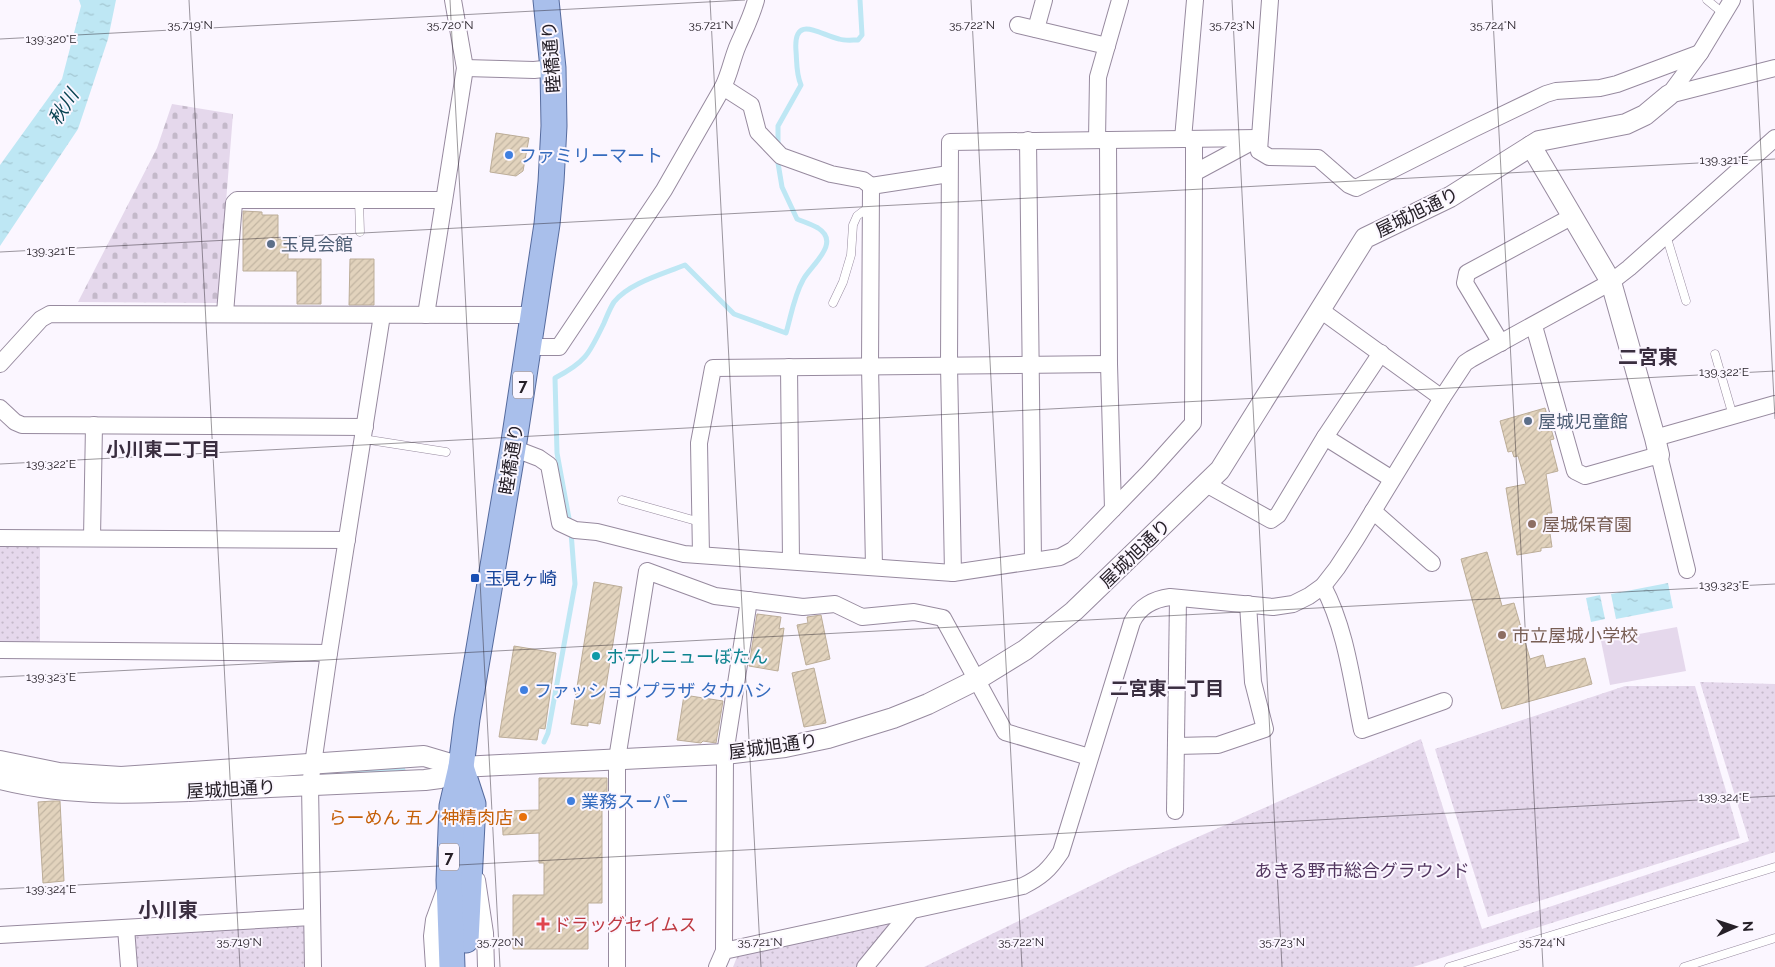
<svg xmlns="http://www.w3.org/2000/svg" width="1775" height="967" font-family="Raleway,'Noto Sans JP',sans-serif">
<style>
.grass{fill:#e5d8ec}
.cemetery{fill:url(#cemetery-stones)}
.park{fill:url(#park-dots)}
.water{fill:url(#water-ripples)}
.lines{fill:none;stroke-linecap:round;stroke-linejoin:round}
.stream{stroke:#bee7f4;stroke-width:5}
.building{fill:url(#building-hatch);stroke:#bcad98}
.service-casing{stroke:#978a9f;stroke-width:9}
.minor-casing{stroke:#978a9f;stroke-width:18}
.tertiary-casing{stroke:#978a9f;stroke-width:22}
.primary-casing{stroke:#566b9e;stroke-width:27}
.service{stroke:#fff;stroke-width:8}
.minor{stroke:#fff;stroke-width:16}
.tertiary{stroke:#fff;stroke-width:20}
.primary{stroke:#a9bfeb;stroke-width:25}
.ticks{fill:none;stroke:#262028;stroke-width:1;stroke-opacity:0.45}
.shop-dot{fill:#3f7fe0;stroke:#fbf6ff;stroke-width:2}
.service-dot{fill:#5c6f8a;stroke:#fbf6ff;stroke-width:2}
.education-dot{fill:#8d6e63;stroke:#fbf6ff;stroke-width:2}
.transit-dot{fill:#1a4fb4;stroke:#fbf6ff;stroke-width:2}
.culture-dot{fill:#0f9aa8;stroke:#fbf6ff;stroke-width:2}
.food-dot{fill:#e8710a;stroke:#fbf6ff;stroke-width:2}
.health-dot{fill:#e0444e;stroke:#fbf6ff;stroke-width:2}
.labels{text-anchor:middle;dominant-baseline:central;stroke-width:4;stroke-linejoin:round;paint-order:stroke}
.shield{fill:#fbf6ff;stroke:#666068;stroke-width:1}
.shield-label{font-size:16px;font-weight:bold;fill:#262028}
.street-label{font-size:18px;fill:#262028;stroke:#fbf6ff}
.shop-label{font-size:18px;fill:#366cbe;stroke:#fbf6ff;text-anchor:start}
.service-label{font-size:18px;fill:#4e5e75;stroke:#fbf6ff;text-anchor:start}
.education-label{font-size:18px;fill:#785e54;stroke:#fbf6ff;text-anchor:start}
.transit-label{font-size:18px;fill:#164399;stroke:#fbf6ff;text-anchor:start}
.culture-label{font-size:18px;fill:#0d838f;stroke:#fbf6ff;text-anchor:start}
.food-label{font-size:18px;fill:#c56008;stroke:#fbf6ff;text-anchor:end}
.park-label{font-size:18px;fill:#533760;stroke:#fbf6ff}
.health-label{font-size:18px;fill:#be3a42;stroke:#fbf6ff;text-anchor:start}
.water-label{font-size:19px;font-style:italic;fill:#0a4453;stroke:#fbf6ff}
.neighbourhood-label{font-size:19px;font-weight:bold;fill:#3a2e40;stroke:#fbf6ff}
.quarter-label{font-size:20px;font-weight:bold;fill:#3a2e40;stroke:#fbf6ff}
.ticks-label{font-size:12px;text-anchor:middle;fill:#262028;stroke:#fbf6ff;stroke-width:4;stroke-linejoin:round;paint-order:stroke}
</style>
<defs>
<pattern id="cemetery-stones" width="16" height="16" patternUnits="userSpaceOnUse" patternTransform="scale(1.25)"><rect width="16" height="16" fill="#e5d8ec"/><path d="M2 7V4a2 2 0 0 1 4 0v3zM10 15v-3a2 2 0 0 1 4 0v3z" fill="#c4b9ca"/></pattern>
<pattern id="park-dots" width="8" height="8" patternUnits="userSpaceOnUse" patternTransform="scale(1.25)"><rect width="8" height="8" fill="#e5d8ec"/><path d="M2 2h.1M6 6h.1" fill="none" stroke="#c4b9ca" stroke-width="1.8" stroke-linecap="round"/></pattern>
<pattern id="water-ripples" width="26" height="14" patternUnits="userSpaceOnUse" patternTransform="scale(1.25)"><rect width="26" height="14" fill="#bee7f4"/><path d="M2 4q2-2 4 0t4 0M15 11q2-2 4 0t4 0" fill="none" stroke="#a3c6d1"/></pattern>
<pattern id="building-hatch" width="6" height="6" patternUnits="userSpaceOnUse" patternTransform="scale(1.25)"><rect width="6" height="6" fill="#e2d3bd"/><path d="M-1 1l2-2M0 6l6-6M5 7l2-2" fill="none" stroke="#c2b5a2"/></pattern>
</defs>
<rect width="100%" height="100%" fill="#fbf6ff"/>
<path class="grass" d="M 1677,627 L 1686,671 L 1610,685 L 1601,641 Z"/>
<path class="cemetery" d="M 172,104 L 233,114 L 218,303 L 78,302 L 157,148 Z"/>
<g class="park">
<path d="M 0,544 L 40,544 L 40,644 L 0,643 Z"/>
<path d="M 1700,682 L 1775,684 L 1775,852 L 1413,967 L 924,967 L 1127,868 L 1421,739 L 1482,929 L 1749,841 Z"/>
<path d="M 1625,686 L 1695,686 L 1740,838 L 1488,917 L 1435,749 Z"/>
<path d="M 889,923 L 894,929 L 859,967 L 733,967 L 737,957 Z"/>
<path d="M 305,926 L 306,967 L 135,967 L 134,935 Z"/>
</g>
<g class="water">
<path d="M 79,0 L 116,0 L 108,39 L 78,129 L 0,246 L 0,165 L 62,79 L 81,6 Z"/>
<path d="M 1668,583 L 1673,608 L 1616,619 L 1611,594 Z"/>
<path d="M 1600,595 L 1605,619 L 1591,622 L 1586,598 Z"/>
</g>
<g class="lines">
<g class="stream">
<path d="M 778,146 L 778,126 L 801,85 C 796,74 797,63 796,51 C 793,13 820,35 839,39 C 845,41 852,40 858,40 L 862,35 L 860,0"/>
<path d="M 570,524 L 557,453 L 555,378 C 586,362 589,354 604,323 C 607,316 610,308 614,302 C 629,283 663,274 685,265 L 734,314 L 786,333 C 791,316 794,296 803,280 C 810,266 842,243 818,228 C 811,224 804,222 797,219 L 782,187 L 777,157"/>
<path d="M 544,742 L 548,733 L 575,584 L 571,532"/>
<path d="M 325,774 L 403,770"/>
<path d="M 251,778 L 296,776"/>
</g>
</g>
<g class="building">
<path d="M 496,133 L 529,138 L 523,171 L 516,176 L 490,172 Z"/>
<path d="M 243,211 L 262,212 L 262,215 L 278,215 L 278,239 L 288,239 L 288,259 L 321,259 L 321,304 L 297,304 L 297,271 L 243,271 Z"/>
<path d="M 350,259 L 374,259 L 374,305 L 349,305 Z"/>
<path d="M 1545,408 L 1554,439 L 1550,440 L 1558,471 L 1546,474 L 1552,513 L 1547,513 L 1552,547 L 1541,548 L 1541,551 L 1517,555 L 1506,488 L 1526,484 L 1518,456 L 1514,457 L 1512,451 L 1508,452 L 1500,421 Z"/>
<path d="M 1487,552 L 1502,606 L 1514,603 L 1530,659 L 1543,655 L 1546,668 L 1585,658 L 1592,684 L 1502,709 L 1461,559 Z"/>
<path d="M 594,582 L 622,587 L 600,724 L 588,722 L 588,726 L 571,724 Z"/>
<path d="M 757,614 L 781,617 L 779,629 L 784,628 L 778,671 L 749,666 Z"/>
<path d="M 821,615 L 830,659 L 806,665 L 797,625 L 808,623 L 807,617 Z"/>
<path d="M 514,646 L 556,653 L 545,729 L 539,728 L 537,740 L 499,737 Z"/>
<path d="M 814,668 L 826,723 L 804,727 L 792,673 Z"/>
<path d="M 684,695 L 723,701 L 716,743 L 703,741 L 701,743 L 677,740 Z"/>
<path d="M 539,778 L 607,778 L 607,801 L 602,801 L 602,903 L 588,903 L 588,949 L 513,949 L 513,895 L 544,895 L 544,863 L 539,863 L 539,833 L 503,835 L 502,811 L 539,810 Z"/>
<path d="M 53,801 L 60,801 L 64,881 L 43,883 L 38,802 Z"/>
</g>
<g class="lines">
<defs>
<g id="service">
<path d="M 1707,0 L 1724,14"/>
<path d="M 359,200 L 360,232"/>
<path d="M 1666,235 L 1686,301"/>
<path d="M 833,303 L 843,282 L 851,255 L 853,225 L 857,216 L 870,206"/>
<path d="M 1715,354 L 1733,416"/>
<path d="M 363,439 L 446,452"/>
<path d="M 622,500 L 700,522"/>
<path d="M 1449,967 L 1775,867"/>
<path d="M 1684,967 L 1775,938"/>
</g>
<g id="minor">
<path d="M 1270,0 L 1259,151 L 1269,157 L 1318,158 L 1349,185 L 1356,188 L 1473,129 L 1546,94 L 1556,91 L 1600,88 L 1617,84 L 1700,53"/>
<path d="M 1018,25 L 1107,46"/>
<path d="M 1036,29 L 1044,0"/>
<path d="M 465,68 L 534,70 L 553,68"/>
<path d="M 723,87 L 751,105 L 758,132 L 781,156 L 831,174 L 863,180 L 871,186"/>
<path d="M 1669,95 L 1700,53 L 1732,0"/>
<path d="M 1669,95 L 1775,68"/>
<path d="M 1183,139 L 1195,0"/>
<path d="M 1028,140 L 1033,561"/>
<path d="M 1097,140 L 1098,77 L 1120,0"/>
<path d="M 1108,140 L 1109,364 L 1113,509"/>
<path d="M 1194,173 L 1194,139"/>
<path d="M 1319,309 L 1442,398"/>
<path d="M 225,313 L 234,203 L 237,200 L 444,200"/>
<path d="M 426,315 L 465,68 L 453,0"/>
<path d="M 1534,326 L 1575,471 L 1585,476 L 1659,455 L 1687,570"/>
<path d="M 1501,343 L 1465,283 L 1467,273 L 1573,216"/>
<path d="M 529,347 L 559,347 L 664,190 L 723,87 C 730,73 732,59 738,45 C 745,29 751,18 756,0"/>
<path d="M 0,364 L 41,319 L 50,314 L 533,315"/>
<path d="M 789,367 L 791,561"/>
<path d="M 0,408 L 15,422 L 22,425 L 365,427"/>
<path d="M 1325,437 L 1392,479"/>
<path d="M 1655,438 L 1775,404"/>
<path d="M 513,448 L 539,458 L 549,465 L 560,523 L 575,530 L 597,532 L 684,554 L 953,573 L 1060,557 L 1073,550 L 1082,541 L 1149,472 L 1193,423 L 1194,173 L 1259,138"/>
<path d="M 1206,484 L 1271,520 L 1278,515 L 1325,437 L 1381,353"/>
<path d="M 1373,511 L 1432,563"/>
<path d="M 0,538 L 347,540"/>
<path d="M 92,538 L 94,425"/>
<path d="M 701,555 L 699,443 L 713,368 L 1109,364"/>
<path d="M 874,567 L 870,366 L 871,186 L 949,174"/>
<path d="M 953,573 L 949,365 L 950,142 L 1257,138"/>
<path d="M 1323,586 C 1346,629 1352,682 1362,730 L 1444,701"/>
<path d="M 0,650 L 329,653"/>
<path d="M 1176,746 L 1218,745 L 1265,729 L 1253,682 L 1248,604"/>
<path d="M 1175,811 L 1178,598"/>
<path d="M 477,880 L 485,933 L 486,967"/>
<path d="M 126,928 L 129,967"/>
<path d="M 0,935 L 312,917"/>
<path d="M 724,951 L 725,754 L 749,600"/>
<path d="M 313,967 L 310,785 L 329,653 L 382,315"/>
<path d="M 434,967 L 432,936 L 434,920 L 446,887"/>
<path d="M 617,967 L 617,759 L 647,571 L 715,596 L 803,607 L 835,604 L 862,617 L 914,612 L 943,618 L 1005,732 L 1089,757"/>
<path d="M 717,967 L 724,951 L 1023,886 C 1041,877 1049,870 1061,852 L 1132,622 C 1139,607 1154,599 1170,597 L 1273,607 L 1293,604 L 1309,596 L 1323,586 L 1337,568 L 1356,539 L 1442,398 L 1465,363 L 1471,359 L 1611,282 L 1629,268 L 1775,138"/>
<path d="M 865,967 L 911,911"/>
</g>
<g id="tertiary">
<path d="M 1531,146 L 1611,282 L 1655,438 L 1659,455"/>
<path d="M 0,761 L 59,773 L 121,777 L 424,756 L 461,767 L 725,754 L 785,747 L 828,738 L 893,718 L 928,704 L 978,679 L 1025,650 L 1074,611 L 1220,470 L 1365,238 L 1450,197 L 1539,141 L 1626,124 L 1645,115 L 1669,95"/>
<path d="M 0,779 C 75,798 150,793 227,789 C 293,786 359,783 425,780 L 440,778 L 461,767"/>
</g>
<g id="primary">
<path d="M 461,767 L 473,804 L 466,940"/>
<path d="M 452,967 L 449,880 L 452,806 L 461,767 L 467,719 L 513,448 L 547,224 L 551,182 L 554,126 L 553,68 L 546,0"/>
</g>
</defs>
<use href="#service" class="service-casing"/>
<use href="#minor" class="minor-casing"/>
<use href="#tertiary" class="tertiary-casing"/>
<use href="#primary" class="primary-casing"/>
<use href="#service" class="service"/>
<use href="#minor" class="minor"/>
<use href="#tertiary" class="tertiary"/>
<use href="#primary" class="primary"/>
</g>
<path class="ticks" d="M 189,0 L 240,967M 450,0 L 500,967M 710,0 L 761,967M 971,0 L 1022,967M 1232,0 L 1282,967M 1492,0 L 1543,967M 1753,0 L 1775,419M 0,39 L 745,0M 0,252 L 1775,159M 0,464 L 1775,371M 0,677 L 1775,584M 0,889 L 1775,796"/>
<g class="shop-dot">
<circle cx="509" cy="155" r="5"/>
<circle cx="524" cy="690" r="5"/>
<circle cx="571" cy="801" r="5"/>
</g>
<g class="service-dot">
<circle cx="271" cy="244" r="5"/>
<circle cx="1528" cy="421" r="5"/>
</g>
<g class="education-dot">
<circle cx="1532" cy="524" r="5"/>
<circle cx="1502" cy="635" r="5"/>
</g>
<rect class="transit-dot" x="470" y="573" width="10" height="10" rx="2.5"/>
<circle class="culture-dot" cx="596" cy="656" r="5"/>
<circle class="food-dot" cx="523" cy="817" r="5"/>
<path class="health-dot" d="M540.5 916.5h5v5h5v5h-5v5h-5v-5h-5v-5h5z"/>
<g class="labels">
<g class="shield">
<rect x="513" y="371.5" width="20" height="27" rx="4"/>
<rect x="439" y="843.5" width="20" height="27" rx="4"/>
</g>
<g class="shield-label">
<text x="523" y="385">7</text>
<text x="449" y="857">7</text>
</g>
<g class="street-label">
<text transform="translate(551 57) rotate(-94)">睦橋通り</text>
<text transform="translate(1417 212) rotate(-26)">屋城旭通り</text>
<text transform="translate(511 459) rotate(-81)">睦橋通り</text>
<text transform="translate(1135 553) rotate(-44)">屋城旭通り</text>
<text transform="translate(773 746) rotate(-8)">屋城旭通り</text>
<text transform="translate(231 789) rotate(-3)">屋城旭通り</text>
</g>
<g class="shop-label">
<text x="519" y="155">ファミリーマート</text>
<text x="534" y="690">ファッションプラザ タカハシ</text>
<text x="581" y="801">業務スーパー</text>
</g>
<g class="service-label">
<text x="281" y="244">玉見会館</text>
<text x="1538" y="421">屋城児童館</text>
</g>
<g class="education-label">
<text x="1542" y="524">屋城保育園</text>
<text x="1512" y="635">市立屋城小学校</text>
</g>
<g class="transit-label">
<text x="485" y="578">玉見ヶ崎</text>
</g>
<g class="culture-label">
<text x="606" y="656">ホテルニューぼたん</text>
</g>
<g class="food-label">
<text x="513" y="817">らーめん 五ノ神精肉店</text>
</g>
<g class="park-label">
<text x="1362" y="870">あきる野市総合グラウンド</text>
</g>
<g class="health-label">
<text x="553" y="924">ドラッグセイムス</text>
</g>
<g class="water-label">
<text transform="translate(63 107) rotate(-57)">秋川</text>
</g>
<g class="neighbourhood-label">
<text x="163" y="449">小川東二丁目</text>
<text x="1167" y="688">二宮東一丁目</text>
</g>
<g class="quarter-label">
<text x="1648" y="357">二宮東</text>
<text x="168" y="910">小川東</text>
</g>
</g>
<g class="ticks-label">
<text x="190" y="29">35.719°N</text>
<text x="450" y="29">35.720°N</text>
<text x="711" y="29">35.721°N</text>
<text x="972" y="29">35.722°N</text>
<text x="1232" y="29">35.723°N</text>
<text x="1493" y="29">35.724°N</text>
<text x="51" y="43">139.320°E</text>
<text x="1724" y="164">139.321°E</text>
<text x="51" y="255">139.321°E</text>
<text x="1724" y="376">139.322°E</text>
<text x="51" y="468">139.322°E</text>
<text x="1724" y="589">139.323°E</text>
<text x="51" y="681">139.323°E</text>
<text x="1724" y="801">139.324°E</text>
<text x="51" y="893">139.324°E</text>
<text x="239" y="946">35.719°N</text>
<text x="500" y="946">35.720°N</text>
<text x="760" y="946">35.721°N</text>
<text x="1021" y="946">35.722°N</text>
<text x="1282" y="946">35.723°N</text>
<text x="1542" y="946">35.724°N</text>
</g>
<g transform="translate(1735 927) rotate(87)" stroke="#fbf6ff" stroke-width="4" paint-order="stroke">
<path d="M0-4L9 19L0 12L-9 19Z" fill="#262028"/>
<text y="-8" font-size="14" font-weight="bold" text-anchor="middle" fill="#262028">N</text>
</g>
</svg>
